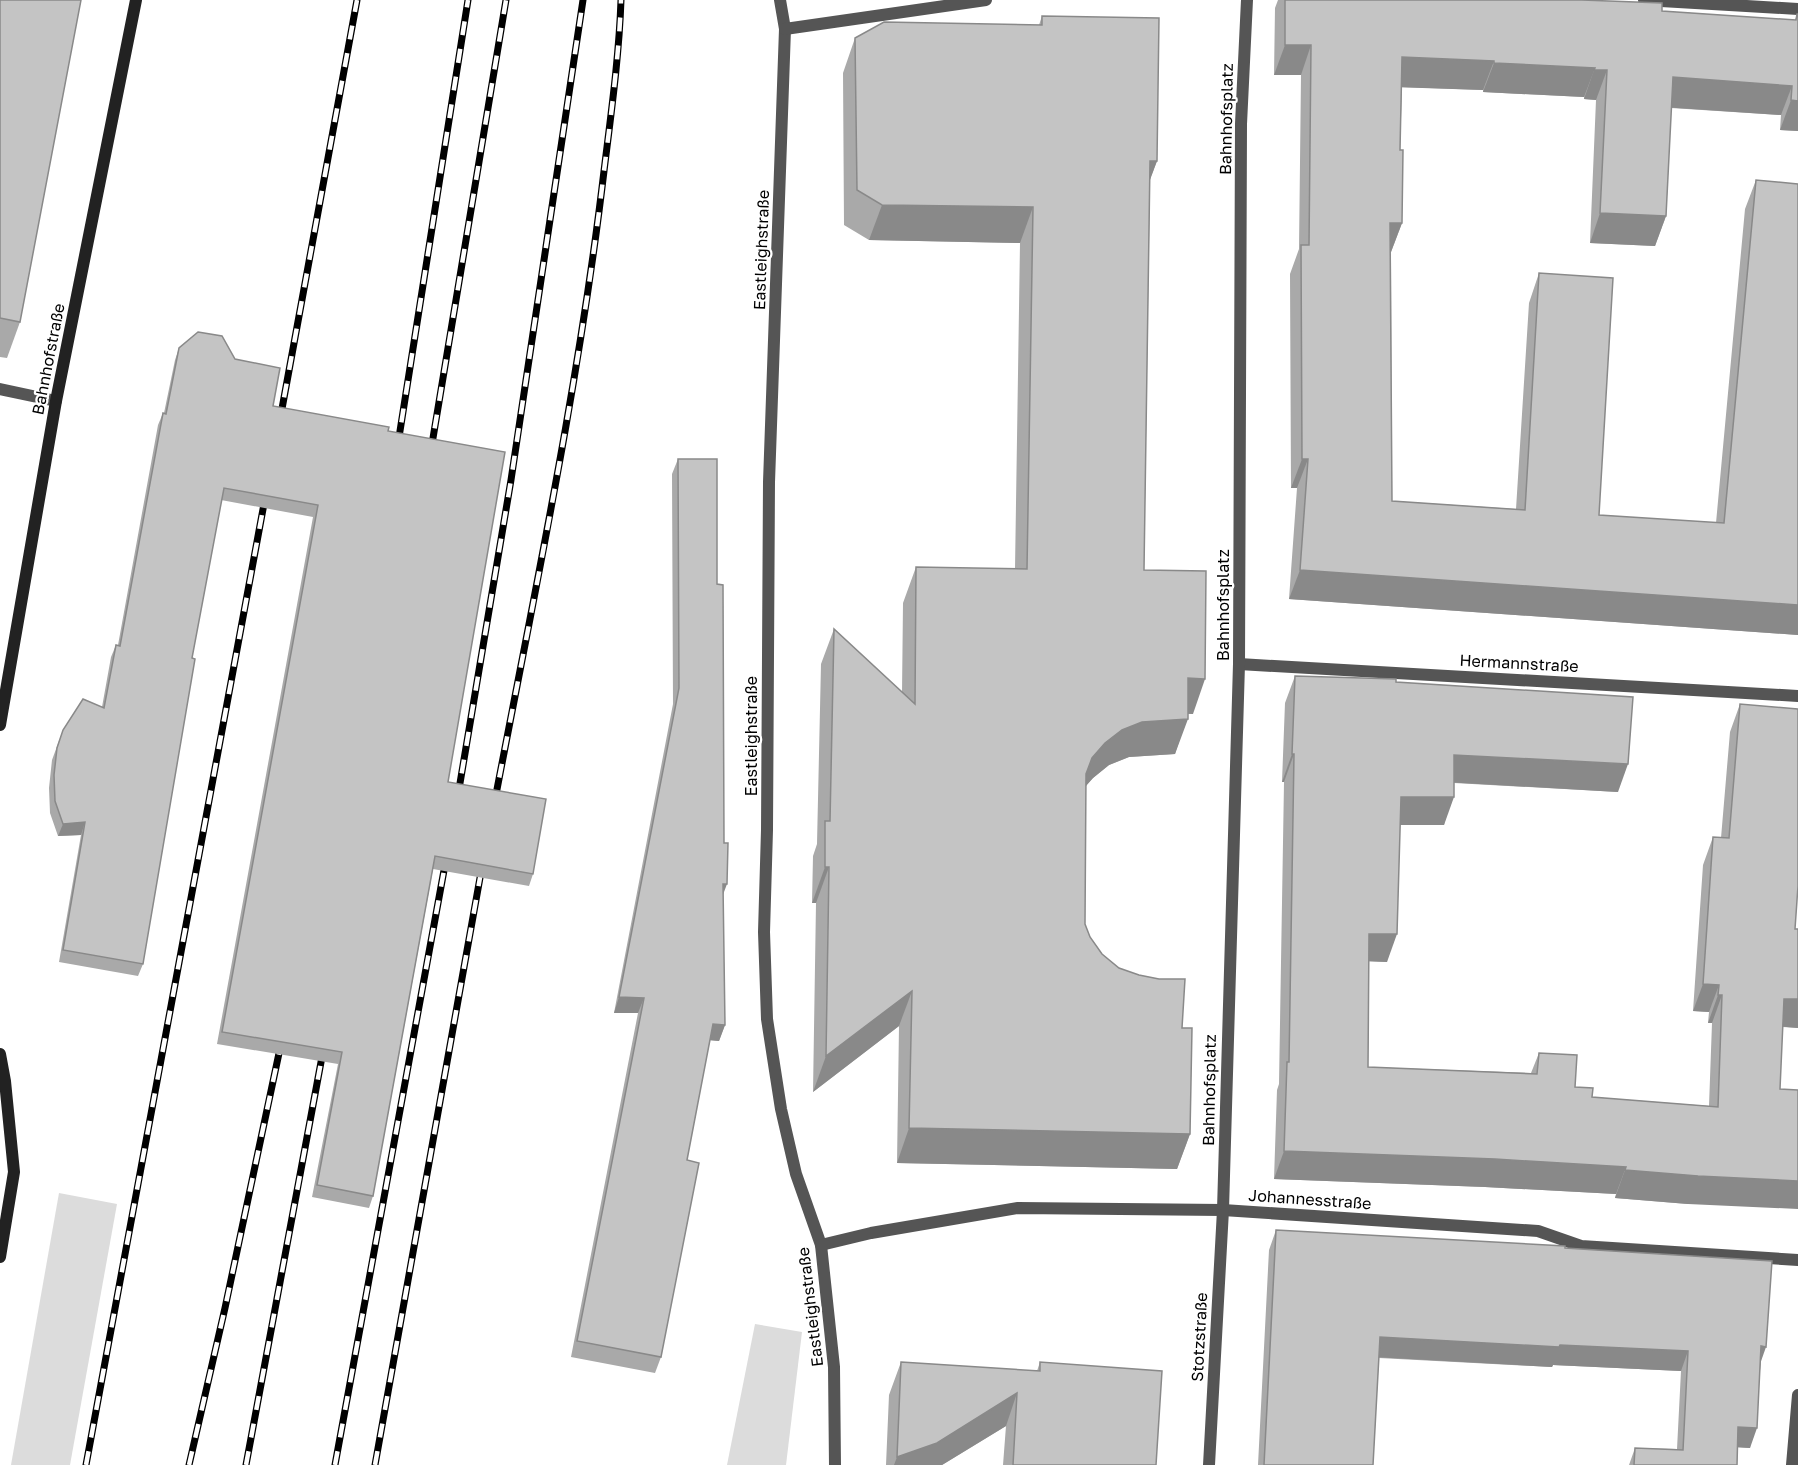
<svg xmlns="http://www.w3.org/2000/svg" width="1798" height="1465" font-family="'Golos Text',sans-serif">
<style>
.green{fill:#dcdcdc}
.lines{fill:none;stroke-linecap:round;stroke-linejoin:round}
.street{stroke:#555;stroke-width:12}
.secondary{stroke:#222;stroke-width:12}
.rail-casing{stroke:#000;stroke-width:7}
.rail{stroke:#fff;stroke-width:4.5;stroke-dasharray:14;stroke-linecap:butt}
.wall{fill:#a9a9a9}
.shaded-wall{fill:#898989}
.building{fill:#c4c4c4;stroke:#898989;stroke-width:1.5}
.labels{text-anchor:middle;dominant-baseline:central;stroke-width:4.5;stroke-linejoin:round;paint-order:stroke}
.street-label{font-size:16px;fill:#000;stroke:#fff}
</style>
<rect width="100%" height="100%" fill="#fff"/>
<g class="green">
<path d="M 59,1193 L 117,1204 L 70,1465 L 11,1465 Z"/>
<path d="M 755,1324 L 802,1332 L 786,1465 L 727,1465 Z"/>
</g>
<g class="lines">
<g class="street">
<path d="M 780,0 L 785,29 L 769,482 L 767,830 L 764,932 L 767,1019 L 781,1109 L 796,1174 L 821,1245 L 834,1367 L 835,1465"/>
<path d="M 1644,0 L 1798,9"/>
<path d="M 785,29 L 986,0"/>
<path d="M 0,389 L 56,401"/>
<path d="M 1239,664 L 1798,696"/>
<path d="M 821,1245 L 871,1233 L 1018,1208 L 1223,1210 L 1538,1231 L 1581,1246 L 1798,1260"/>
<path d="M 1209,1465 L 1223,1210 L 1239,664 L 1241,124 L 1247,0"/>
<path d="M 1792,1465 L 1798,1395"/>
</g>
<g class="secondary">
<path d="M 0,725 L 56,401 L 136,0"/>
<path d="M 0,1054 L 5,1081 L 14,1172 L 0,1257"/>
</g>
<defs>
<g id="rail">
<path d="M 279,425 L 357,0"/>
<path d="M 397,450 L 468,0"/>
<path d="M 430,456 L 506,0"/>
<path d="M 457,801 L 511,480 L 583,0"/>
<path d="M 494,805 C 534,595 579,384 604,171 C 611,114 619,57 621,0"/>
<path d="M 86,1465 L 266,493"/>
<path d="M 189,1465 L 225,1308 L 282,1039"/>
<path d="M 246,1465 L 324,1046"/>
<path d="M 335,1465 L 447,854"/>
<path d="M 375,1465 L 483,861"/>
</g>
</defs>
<use href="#rail" class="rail-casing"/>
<use href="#rail" class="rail"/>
</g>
<g class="wall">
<path d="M 0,0 L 20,322 L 7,358 L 0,357 Z"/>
<path d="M 1278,0 L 1582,0 L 1662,11 L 1795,20 L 1797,14 L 1798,131 L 1780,130 L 1781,115 L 1671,108 L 1666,216 L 1655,246 L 1590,243 L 1596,100 L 1584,99 L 1584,97 L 1483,92 L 1483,90 L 1402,87 L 1400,150 L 1402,223 L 1391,252 L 1392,501 L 1516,509 L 1529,303 L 1539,273 L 1599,515 L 1716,523 L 1745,209 L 1756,180 L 1798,184 L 1798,635 L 1289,599 L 1297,488 L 1291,488 L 1290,274 L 1299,249 L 1301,75 L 1274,75 L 1275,8 Z"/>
<path d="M 1042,16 L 1157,161 L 1150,179 L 1144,570 L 1193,714 L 1188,714 L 1175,754 L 1129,757 L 1109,765 L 1093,778 L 1085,786 L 1085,924 L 1090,937 L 1102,954 L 1182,1028 L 1190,1134 L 1177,1169 L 897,1163 L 899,1026 L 813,1092 L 816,903 L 812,903 L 813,856 L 817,844 L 821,664 L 834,629 L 902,693 L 903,603 L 916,567 L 1015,569 L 1020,243 L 869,240 L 844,225 L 843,73 L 855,38 L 1039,25 Z"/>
<path d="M 179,348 L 235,359 L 273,406 L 388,431 L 448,782 L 533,874 L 529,886 L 433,869 L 373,1196 L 369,1208 L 312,1197 L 338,1064 L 217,1044 L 313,517 L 221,500 L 192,658 L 143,964 L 138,976 L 59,962 L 81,835 L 58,836 L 50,813 L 49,788 L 52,760 L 63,730 L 102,707 L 111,657 L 116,645 L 118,645 L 158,425 L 163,413 L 164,413 L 175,360 Z"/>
<path d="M 678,459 L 717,584 L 725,1025 L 719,1041 L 710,1040 L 687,1160 L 661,1357 L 655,1373 L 571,1357 L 638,1013 L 614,1013 L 673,704 L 672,474 Z"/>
<path d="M 1295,676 L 1396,682 L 1618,792 L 1454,783 L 1444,825 L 1400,825 L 1387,962 L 1369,961 L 1368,1067 L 1531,1073 L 1539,1053 L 1575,1087 L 1592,1097 L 1709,1106 L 1712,1023 L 1708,1023 L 1709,1012 L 1693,1011 L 1703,865 L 1713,837 L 1721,838 L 1730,732 L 1740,704 L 1795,929 L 1798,1028 L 1783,1027 L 1688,1204 L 1615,1198 L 1616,1194 L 1485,1187 L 1274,1179 L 1277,1090 L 1279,1084 L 1284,782 L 1282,782 L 1285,703 Z"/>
<path d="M 1276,1230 L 1565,1248 L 1761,1363 L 1750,1448 L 1738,1447 L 1737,1465 L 1629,1465 L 1635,1448 L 1677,1449 L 1681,1371 L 1553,1365 L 1552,1367 L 1379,1358 L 1373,1465 L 1258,1465 L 1269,1250 Z"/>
<path d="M 901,1362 L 1037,1371 L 1040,1362 L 1156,1465 L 1003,1465 L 1006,1426 L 942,1465 L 886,1465 L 889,1395 Z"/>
</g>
<g class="shaded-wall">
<path d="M 1285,45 L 1311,45 L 1301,75 L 1274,75 Z"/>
<path d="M 1402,57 L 1494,61 L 1483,90 L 1392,87 Z"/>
<path d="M 1494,63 L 1595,68 L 1584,97 L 1483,92 Z"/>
<path d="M 1594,70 L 1607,70 L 1596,100 L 1584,99 Z"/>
<path d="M 1673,77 L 1792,86 L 1781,115 L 1662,107 Z"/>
<path d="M 1791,100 L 1798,101 L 1798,131 L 1780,130 Z"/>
<path d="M 1150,161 L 1157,161 L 1144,196 Z"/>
<path d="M 882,205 L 1033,207 L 1020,243 L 869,240 Z"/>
<path d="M 1600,213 L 1666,216 L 1655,246 L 1590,243 Z"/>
<path d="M 1390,223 L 1402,223 L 1391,252 L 1380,252 Z"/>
<path d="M 1302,459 L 1308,459 L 1297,488 L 1291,488 Z"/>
<path d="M 1300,570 L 1798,605 L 1798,635 L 1289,599 Z"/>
<path d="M 1188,678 L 1205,679 L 1193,714 L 1175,713 Z"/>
<path d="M 1188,719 L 1175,754 L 1129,757 L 1109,765 L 1093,778 L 1080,793 L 1086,774 L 1092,758 L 1105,743 L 1122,730 L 1142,722 Z"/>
<path d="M 1292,754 L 1294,754 L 1284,782 L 1282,782 Z"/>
<path d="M 1454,755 L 1628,764 L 1618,792 L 1444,782 Z"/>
<path d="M 1401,797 L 1454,797 L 1444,825 L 1391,825 Z"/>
<path d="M 85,822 L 81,835 L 58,836 L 63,824 Z"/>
<path d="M 825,867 L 829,867 L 816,903 L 812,903 Z"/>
<path d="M 723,884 L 727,884 L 721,900 Z"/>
<path d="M 1369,934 L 1397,934 L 1387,962 L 1359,961 Z"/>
<path d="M 1703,984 L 1719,985 L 1709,1012 L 1693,1011 Z"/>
<path d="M 912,991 L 899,1026 L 813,1092 L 826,1056 Z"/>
<path d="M 1718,995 L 1722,995 L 1712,1023 L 1708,1023 Z"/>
<path d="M 619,997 L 644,998 L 638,1013 L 614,1013 Z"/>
<path d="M 1784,999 L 1798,999 L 1798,1028 L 1774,1026 Z"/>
<path d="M 713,1024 L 725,1025 L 719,1041 L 707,1040 Z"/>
<path d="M 909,1128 L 1190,1134 L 1177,1169 L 897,1163 Z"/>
<path d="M 1284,1151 L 1495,1159 L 1626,1167 L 1616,1194 L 1485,1187 L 1274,1179 Z"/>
<path d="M 1625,1170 L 1798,1181 L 1798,1209 L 1688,1204 L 1615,1198 Z"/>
<path d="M 1380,1337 L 1560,1345 L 1688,1351 L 1681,1371 L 1553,1365 L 1552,1367 L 1373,1357 Z"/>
<path d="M 1761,1346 L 1766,1347 L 1759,1367 Z"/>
<path d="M 1017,1393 L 1006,1426 L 942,1465 L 894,1465 L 897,1457 Z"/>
<path d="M 1738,1427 L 1757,1428 L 1750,1448 L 1731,1447 Z"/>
</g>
<g class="building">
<path d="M 0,0 L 81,0 L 20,322 L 0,318 Z"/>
<path d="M 1285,0 L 1582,0 L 1662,3 L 1662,11 L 1796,20 L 1797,14 L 1798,14 L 1798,101 L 1791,100 L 1792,86 L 1673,77 L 1666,216 L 1600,213 L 1607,70 L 1594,70 L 1595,68 L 1494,63 L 1494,61 L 1402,57 L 1400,150 L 1403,150 L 1402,223 L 1390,223 L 1392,501 L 1525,510 L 1539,273 L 1613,278 L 1599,515 L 1724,523 L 1756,180 L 1798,184 L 1798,605 L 1300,570 L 1308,459 L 1302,459 L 1301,245 L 1309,245 L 1311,45 L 1285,45 Z"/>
<path d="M 1042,16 L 1159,18 L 1157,161 L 1150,161 L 1144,570 L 1206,571 L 1205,679 L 1188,678 L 1188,719 L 1142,722 L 1122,730 L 1105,743 L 1092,758 L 1086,774 L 1085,924 L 1090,937 L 1102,954 L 1119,968 L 1139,975 L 1159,979 L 1185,979 L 1182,1028 L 1192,1028 L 1190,1134 L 909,1128 L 912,991 L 826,1056 L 829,867 L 825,867 L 825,821 L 830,821 L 834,629 L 915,704 L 916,567 L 1027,569 L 1033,207 L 882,205 L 857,190 L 855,38 L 884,22 L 1042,25 Z"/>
<path d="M 198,332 L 222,336 L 235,359 L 280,368 L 273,406 L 389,427 L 388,431 L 505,452 L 448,782 L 546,799 L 533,874 L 435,856 L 373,1196 L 317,1185 L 342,1052 L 222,1032 L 318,505 L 224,488 L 192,658 L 195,659 L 143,964 L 63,950 L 85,822 L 63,824 L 55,801 L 54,775 L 57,748 L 63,730 L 83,699 L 104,708 L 116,645 L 120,646 L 163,413 L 166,414 L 179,348 Z"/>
<path d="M 678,459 L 717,459 L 717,584 L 723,585 L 724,843 L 728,843 L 727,884 L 723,884 L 725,1025 L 713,1024 L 687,1160 L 699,1163 L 661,1357 L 577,1341 L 644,998 L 619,997 L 679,688 Z"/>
<path d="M 1295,676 L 1396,679 L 1396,682 L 1633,697 L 1628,764 L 1454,755 L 1454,797 L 1401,797 L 1397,934 L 1369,934 L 1368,1067 L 1537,1074 L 1539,1053 L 1577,1055 L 1575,1087 L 1593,1088 L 1592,1097 L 1718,1107 L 1722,995 L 1718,995 L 1719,985 L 1703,984 L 1713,837 L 1729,838 L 1740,704 L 1798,709 L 1798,886 L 1795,929 L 1798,929 L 1798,999 L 1784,999 L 1780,1089 L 1798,1090 L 1798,1181 L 1698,1176 L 1625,1170 L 1626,1167 L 1495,1159 L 1284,1151 L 1287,1062 L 1289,1062 L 1294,754 L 1292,754 Z"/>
<path d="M 1276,1230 L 1565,1246 L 1565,1248 L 1772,1261 L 1766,1347 L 1761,1346 L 1757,1428 L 1738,1427 L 1737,1465 L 1634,1465 L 1635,1448 L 1683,1450 L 1688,1351 L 1560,1345 L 1559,1347 L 1380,1337 L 1373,1465 L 1264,1465 Z"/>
<path d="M 901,1362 L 1040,1371 L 1040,1362 L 1162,1371 L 1156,1465 L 1013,1465 L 1017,1393 L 937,1443 L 897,1457 Z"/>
</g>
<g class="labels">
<g class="street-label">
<text transform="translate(1226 119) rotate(-89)">Bahnhofsplatz</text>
<text transform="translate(761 250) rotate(-88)">Eastleighstraße</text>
<text transform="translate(48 359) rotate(-79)">Bahnhofstraße</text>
<text transform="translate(1223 605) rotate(-90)">Bahnhofsplatz</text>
<text transform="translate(1519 663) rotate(3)">Hermannstraße</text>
<text transform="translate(751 736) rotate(-90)">Eastleighstraße</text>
<text transform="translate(1209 1090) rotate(-89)">Bahnhofsplatz</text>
<text transform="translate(1310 1199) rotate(4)">Johannesstraße</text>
<text transform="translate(810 1307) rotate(-97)">Eastleighstraße</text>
<text transform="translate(1199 1337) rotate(-87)">Stotzstraße</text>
</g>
</g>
</svg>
